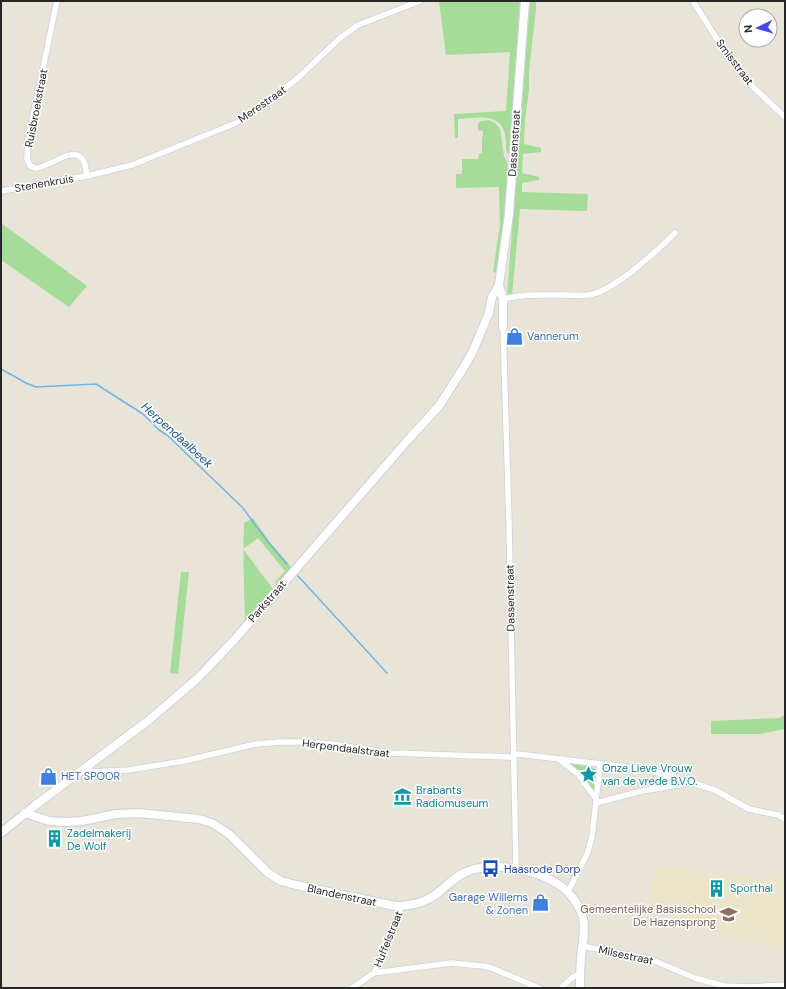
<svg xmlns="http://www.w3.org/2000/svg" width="786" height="989" font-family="'DM Sans',sans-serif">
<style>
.education{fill:#eae4c8}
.green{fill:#a5dc97}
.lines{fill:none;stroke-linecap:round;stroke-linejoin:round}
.stream{stroke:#71b5e5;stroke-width:1.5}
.street-casing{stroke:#cecfdf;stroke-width:7}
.secondary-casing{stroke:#cecfdf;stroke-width:10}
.street{stroke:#fff;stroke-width:5.5}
.secondary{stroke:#fff;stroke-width:8}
.labels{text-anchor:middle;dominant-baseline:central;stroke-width:3;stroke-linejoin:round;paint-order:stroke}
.street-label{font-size:11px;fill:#262626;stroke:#fff}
.shop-label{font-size:11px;fill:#366cbe;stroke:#fff;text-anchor:start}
.culture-label{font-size:11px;fill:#0d838f;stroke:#fff;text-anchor:start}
.transit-label{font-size:11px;fill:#164399;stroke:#fff;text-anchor:start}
.education-label{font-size:11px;fill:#785e54;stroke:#fff;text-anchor:end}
.water-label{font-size:12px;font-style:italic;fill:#15528c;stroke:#fff}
</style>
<rect width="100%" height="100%" fill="#e8e4d8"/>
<path class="education" d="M 655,865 L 763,879 L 785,871 L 785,951 L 739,938 L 725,937 L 697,924 L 649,907 Z"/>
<g class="green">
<path d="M 439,1 L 520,1 L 509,155 C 505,151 506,146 506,141 C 504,111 479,118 458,119 L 458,138 L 455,138 L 454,114 L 506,111 L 510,52 L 446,55 Z"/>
<path d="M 530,1 L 536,1 L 536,9 L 529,71 L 529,89 L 525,121 L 524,144 L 541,148 L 541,152 L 523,154 L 522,173 L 539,177 L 539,180 L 522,183 L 522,192 L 588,194 L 587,211 L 520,209 L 512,295 L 507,295 Z"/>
<path d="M 489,120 L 495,123 L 500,129 L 504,156 L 508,165 L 503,224 L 498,264 L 496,273 L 493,272 L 500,224 L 499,187 L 456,188 L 456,174 L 462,174 L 462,159 L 478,159 L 479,154 L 482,153 L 482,137 L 483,137 L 483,131 L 478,130 L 478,123 L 481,121 Z"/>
<path d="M 1,223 L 87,286 L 69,307 L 1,260 Z"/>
<path d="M 253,518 L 269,541 L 292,568 L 277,584 L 275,582 L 285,571 L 258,538 L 243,549 L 273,589 L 245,621 C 244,588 243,556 244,523 Z"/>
<path d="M 181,572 L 189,572 L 178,674 L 170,673 Z"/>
<path d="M 785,715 L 785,729 L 760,734 L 711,734 L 711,721 L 779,718 Z"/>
<path d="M 571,764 L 590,767 L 595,769 L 597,774 L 594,790 L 593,790 Z"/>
</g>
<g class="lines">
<g class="stream">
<path d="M 1,369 L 26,383 L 36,387 L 96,384 L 143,414 L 159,430 L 167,435 L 242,507 L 268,542 L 287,564"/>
<path d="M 298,576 L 387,673"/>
</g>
<defs>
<g id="street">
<path d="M 57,1 L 28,140 L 27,159 L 30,166 C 31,166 35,168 36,168 C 49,168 74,144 83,160 C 86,165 86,171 87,176"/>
<path d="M 693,1 L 720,44 L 751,85 L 785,117"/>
<path d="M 1,191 L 87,176 L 132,165 L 236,123 L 267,103 L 300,76 L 339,39 L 358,25 L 420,1"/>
<path d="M 503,299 C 522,294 542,295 561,295 C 570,295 580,296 589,295 C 614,291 657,251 675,233"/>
<path d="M 503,327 L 509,522 L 516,870"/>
<path d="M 560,760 L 578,774 L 596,799"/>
<path d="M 85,768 L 92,772 L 128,770 L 184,761 L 256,744 L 281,742 L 307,742 L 332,744 L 390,753 L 511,757 L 518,754 L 643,769 L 663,774 L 715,790 L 749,809 L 778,815 L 785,819"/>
<path d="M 596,803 L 642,791 L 689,783"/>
<path d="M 568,892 L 587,854 L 592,837 L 600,765"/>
<path d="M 582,946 L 650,959 L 695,978 L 724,986 L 750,987 L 785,985"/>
<path d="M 374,973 L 391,935 L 401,906"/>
<path d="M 352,988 L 374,973 L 451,963 L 483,966 L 492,968 L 539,988"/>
<path d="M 561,988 L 573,977 L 580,974"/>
</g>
<g id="secondary">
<path d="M 499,285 L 503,299 L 503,327"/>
<path d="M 25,813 L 49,821 L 66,822 L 82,821 L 116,814 L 138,813 L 199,819 L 212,823 L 229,834 L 268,873 L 281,881 L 296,885 L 395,906 C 411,906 428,902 440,891 C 448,885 455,877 464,873 C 492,859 546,871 568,892 C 574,899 581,909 583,918 C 586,932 582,944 581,958 C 580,968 580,978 580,988"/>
<path d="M 1,833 L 33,807 L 149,720 L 199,677 L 235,639 L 407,441 L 439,406 L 464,367 L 473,351 L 489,313 L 492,297 L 499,285 L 509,214 L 525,1"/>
</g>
</defs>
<use href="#street" class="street-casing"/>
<use href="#secondary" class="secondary-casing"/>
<use href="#street" class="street"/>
<use href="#secondary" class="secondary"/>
</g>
<defs>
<symbol id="shop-bare" viewBox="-9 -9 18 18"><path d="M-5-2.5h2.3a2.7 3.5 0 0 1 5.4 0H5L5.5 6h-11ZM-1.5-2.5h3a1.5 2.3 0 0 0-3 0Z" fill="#3f7fe0" stroke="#fff" stroke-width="2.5" paint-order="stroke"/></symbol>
<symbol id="sight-bare" viewBox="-9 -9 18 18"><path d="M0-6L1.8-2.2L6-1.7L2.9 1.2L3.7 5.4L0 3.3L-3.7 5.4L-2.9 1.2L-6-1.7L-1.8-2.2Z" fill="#0f9aa8" stroke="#fff" stroke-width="2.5" paint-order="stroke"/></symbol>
<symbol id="museum-bare" viewBox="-9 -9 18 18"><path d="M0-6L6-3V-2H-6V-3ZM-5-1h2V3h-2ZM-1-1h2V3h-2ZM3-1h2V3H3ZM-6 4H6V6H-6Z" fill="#0f9aa8" stroke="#fff" stroke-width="2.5" paint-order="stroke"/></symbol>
<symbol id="building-bare" viewBox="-9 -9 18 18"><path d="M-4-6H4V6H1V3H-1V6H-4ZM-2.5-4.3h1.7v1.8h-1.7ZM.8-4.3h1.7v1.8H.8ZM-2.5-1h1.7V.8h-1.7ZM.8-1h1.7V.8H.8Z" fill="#0f9aa8" stroke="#fff" stroke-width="2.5" paint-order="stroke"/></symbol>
<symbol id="bus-bare" viewBox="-9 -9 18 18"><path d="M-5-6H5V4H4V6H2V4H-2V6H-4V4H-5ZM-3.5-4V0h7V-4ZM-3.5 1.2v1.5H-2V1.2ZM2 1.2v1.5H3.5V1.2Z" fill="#1a4fb4" stroke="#fff" stroke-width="2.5" paint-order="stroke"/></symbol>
<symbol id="school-bare" viewBox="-9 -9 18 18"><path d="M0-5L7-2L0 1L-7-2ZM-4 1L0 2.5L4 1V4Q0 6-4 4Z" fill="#8d6e63" stroke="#fff" stroke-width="2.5" paint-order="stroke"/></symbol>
</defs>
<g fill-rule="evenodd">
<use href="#shop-bare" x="502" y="324" width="25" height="25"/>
<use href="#sight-bare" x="576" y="762" width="25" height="25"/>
<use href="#shop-bare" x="36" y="764" width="25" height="25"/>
<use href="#museum-bare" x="390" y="784" width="25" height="25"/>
<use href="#building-bare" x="42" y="826" width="25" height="25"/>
<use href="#bus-bare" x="478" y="856" width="25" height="25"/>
<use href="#building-bare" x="704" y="876" width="25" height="25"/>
<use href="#shop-bare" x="528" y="890" width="25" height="25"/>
<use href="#school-bare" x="716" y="902" width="25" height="25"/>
</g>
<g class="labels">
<g class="street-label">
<text transform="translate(735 62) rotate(53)">Smisstraat</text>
<text transform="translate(262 104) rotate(-35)">Merestraat</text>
<text transform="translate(36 108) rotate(-79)">Ruisbroekstraat</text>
<text transform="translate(514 143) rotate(-86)">Dassenstraat</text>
<text transform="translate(44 183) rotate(-10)">Stenenkruis</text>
<text transform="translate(510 598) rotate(-91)">Dassenstraat</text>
<text transform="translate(267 601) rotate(-49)">Parkstraat</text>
<text transform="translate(346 748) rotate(7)">Herpendaalstraat</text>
<text transform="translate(342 895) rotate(12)">Blandenstraat</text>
<text transform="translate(388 939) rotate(-68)">Huffelstraat</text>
<text transform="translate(626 955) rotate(12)">Milsestraat</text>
</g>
<g class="shop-label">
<text x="527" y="336">Vannerum</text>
<text x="61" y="776">HET SPOOR</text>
<text x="528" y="897" text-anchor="end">Garage Willems<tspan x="528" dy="13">&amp; Zonen</tspan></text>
</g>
<g class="culture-label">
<text x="602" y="768">Onze Lieve Vrouw<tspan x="602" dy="13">van de vrede B.V.O.</tspan></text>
<text x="416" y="790">Brabants<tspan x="416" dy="13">Radiomuseum</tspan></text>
<text x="67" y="833">Zadelmakerij<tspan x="67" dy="13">De Wolf</tspan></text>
<text x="730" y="888">Sporthal</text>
</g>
<g class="transit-label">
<text x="504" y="869">Haasrode Dorp</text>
</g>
<g class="education-label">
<text x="716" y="909">Gemeentelijke Basisschool<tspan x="716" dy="13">De Hazensprong</tspan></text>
</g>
<g class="water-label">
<text transform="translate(177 435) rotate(42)">Herpendaalbeek</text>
</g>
</g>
<rect width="786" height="989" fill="none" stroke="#262626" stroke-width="4"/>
<g transform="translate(758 28) rotate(265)"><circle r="19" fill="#ffffff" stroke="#a8a8a8"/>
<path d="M0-3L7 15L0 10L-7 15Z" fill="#4148ed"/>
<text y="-6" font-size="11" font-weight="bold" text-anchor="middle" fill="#262626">N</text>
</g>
</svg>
